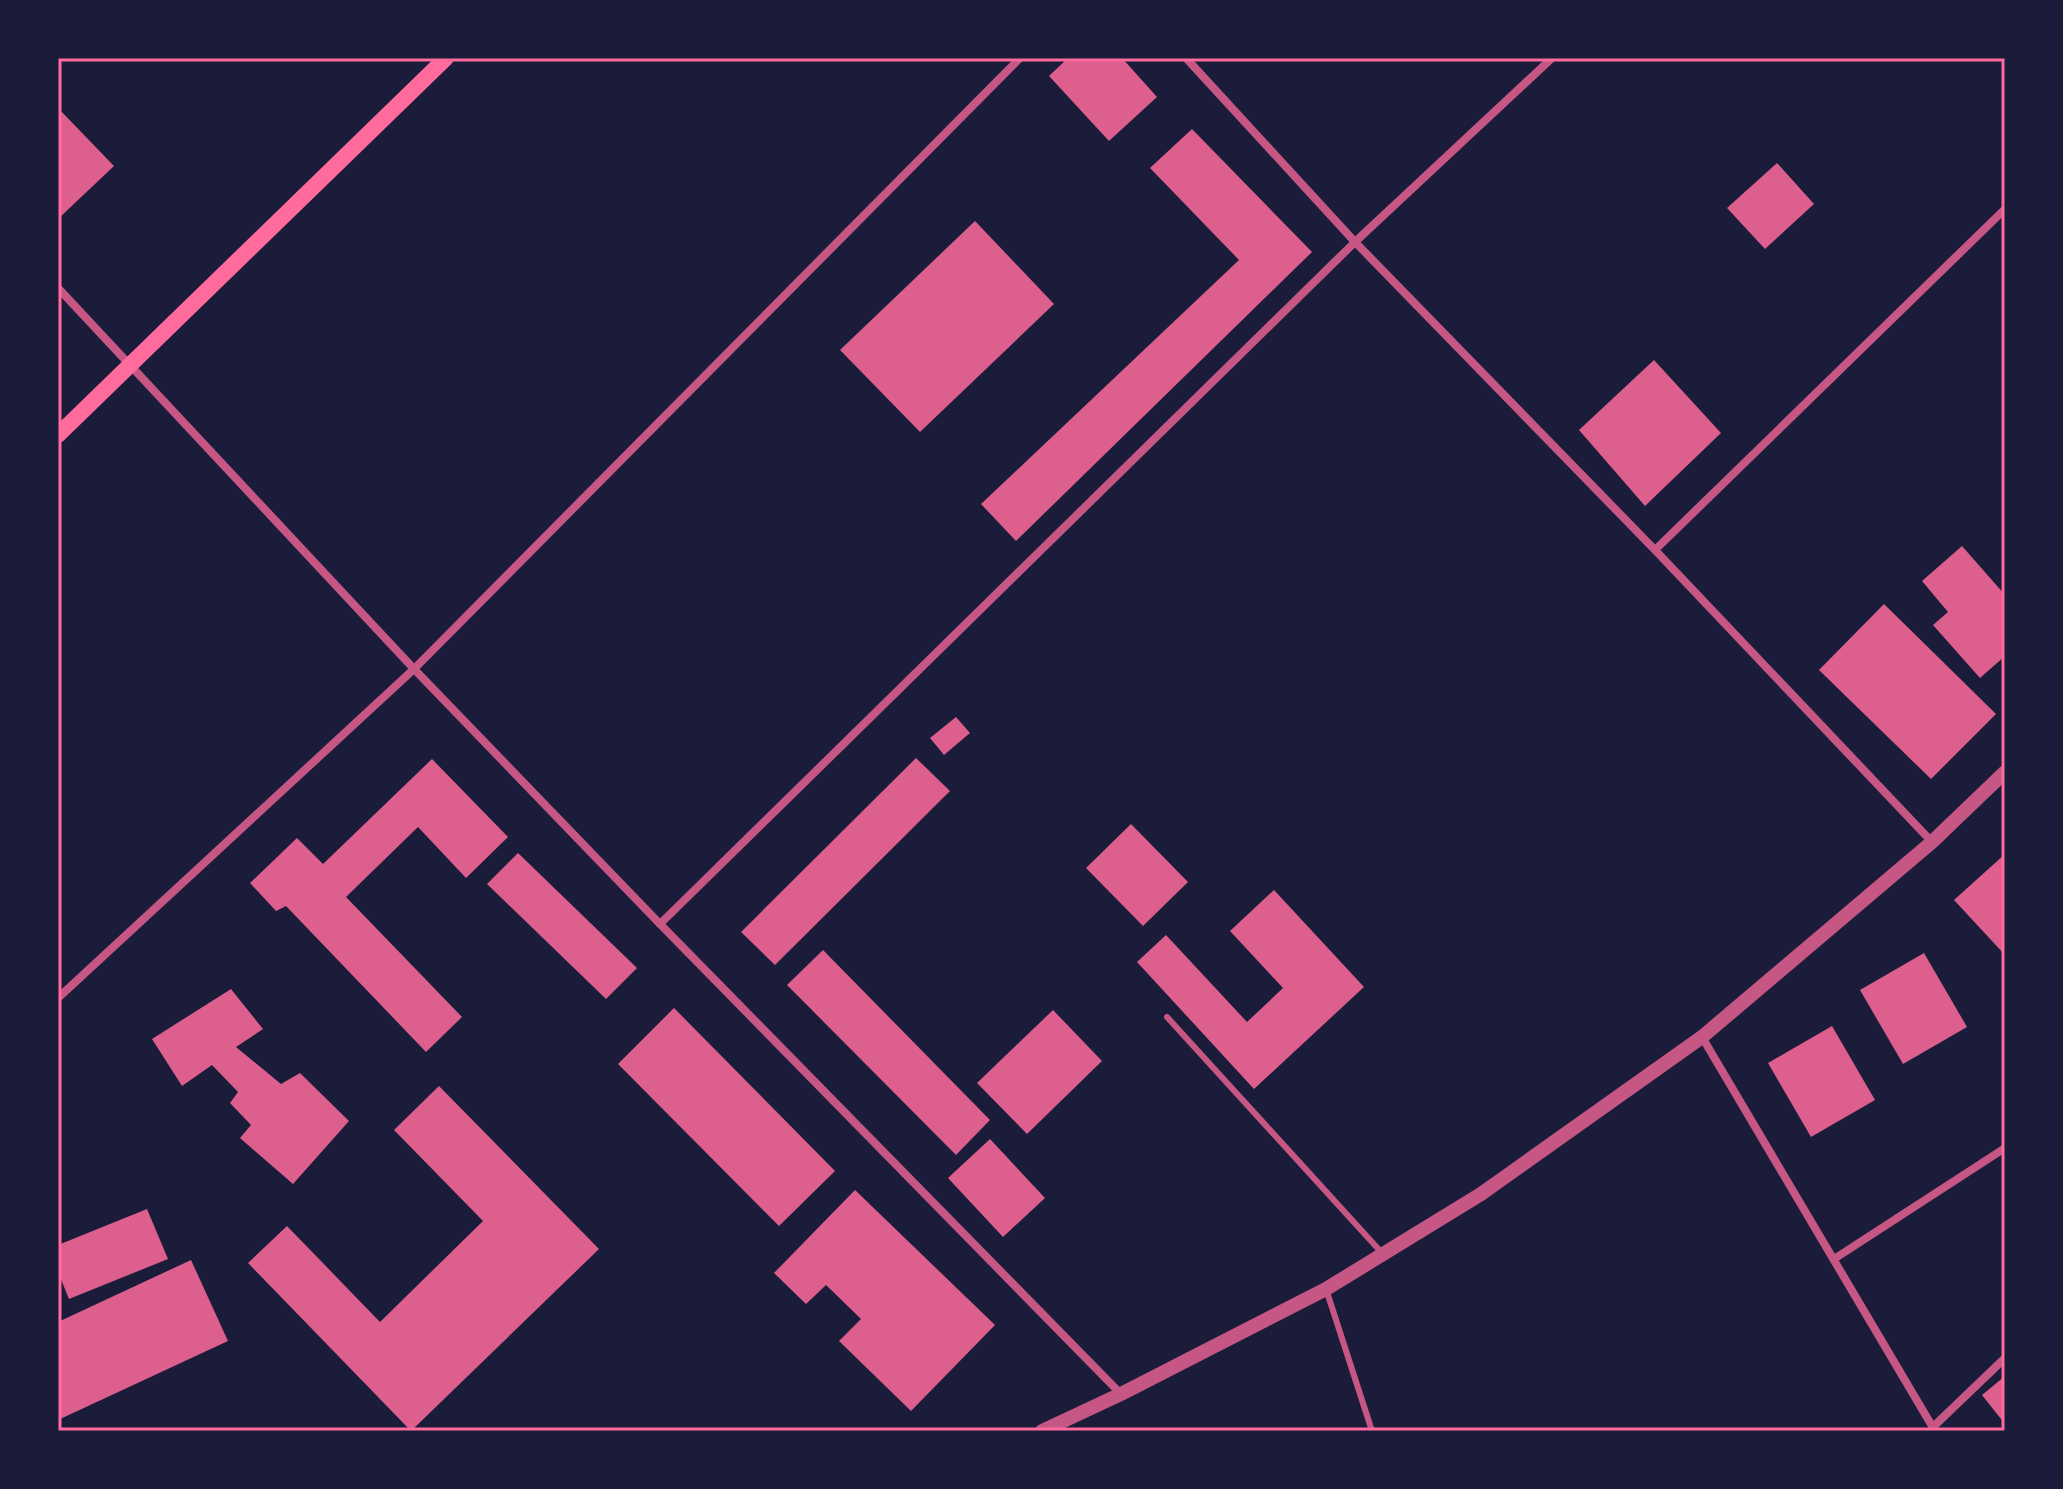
<svg xmlns="http://www.w3.org/2000/svg" width="2063" height="1489" font-family="'PT Serif',serif">
<style>
.building{fill:#dd5f8e}
.lines{fill:none;stroke-linecap:round;stroke-linejoin:round}
.service{stroke:#c65784;stroke-width:6}
.minor{stroke:#c65784;stroke-width:8}
.tertiary{stroke:#c65784;stroke-width:14}
.secondary{stroke:#ff6b9d;stroke-width:16}
.neatline{fill:none;stroke:#ff6b9d;stroke-width:3}
</style>
<rect width="100%" height="100%" fill="#1b1b3a"/>
<g class="building">
<path d="M 1068,58 L 1122,58 L 1157,97 L 1109,141 L 1049,76 Z"/>
<path d="M 58,108 L 114,166 L 58,219 Z"/>
<path d="M 1192,129 L 1312,252 L 1016,541 L 981,504 L 1239,260 L 1150,168 Z"/>
<path d="M 1777,163 L 1814,204 L 1765,249 L 1727,208 Z"/>
<path d="M 975,221 L 1054,304 L 920,432 L 840,350 Z"/>
<path d="M 1654,360 L 1721,433 L 1645,506 L 1579,430 Z"/>
<path d="M 1962,546 L 2005,595 L 2005,656 L 1980,678 L 1933,625 L 1948,612 L 1922,581 Z"/>
<path d="M 1884,604 L 1996,714 L 1931,779 L 1819,670 Z"/>
<path d="M 956,717 L 970,733 L 944,755 L 930,738 Z"/>
<path d="M 916,758 L 950,791 L 775,965 L 741,932 Z"/>
<path d="M 432,759 L 508,837 L 466,878 L 418,827 L 346,897 L 462,1017 L 426,1052 L 286,906 L 276,911 L 250,883 L 297,838 L 323,864 Z"/>
<path d="M 1131,824 L 1188,882 L 1143,926 L 1086,868 Z"/>
<path d="M 518,853 L 637,968 L 606,999 L 487,884 Z"/>
<path d="M 2005,854 L 2005,955 L 1954,900 Z"/>
<path d="M 1274,890 L 1364,987 L 1254,1089 L 1137,962 L 1166,935 L 1247,1022 L 1283,988 L 1230,931 Z"/>
<path d="M 823,950 L 990,1120 L 956,1155 L 787,985 Z"/>
<path d="M 1924,953 L 1967,1027 L 1903,1064 L 1860,990 Z"/>
<path d="M 231,989 L 263,1029 L 236,1047 L 281,1084 L 300,1073 L 349,1121 L 293,1184 L 240,1138 L 251,1125 L 230,1103 L 238,1092 L 212,1065 L 182,1086 L 152,1039 Z"/>
<path d="M 674,1008 L 835,1171 L 779,1226 L 618,1064 Z"/>
<path d="M 1053,1010 L 1102,1061 L 1027,1134 L 977,1083 Z"/>
<path d="M 1832,1026 L 1875,1100 L 1811,1137 L 1768,1063 Z"/>
<path d="M 439,1086 L 599,1249 L 411,1431 L 248,1263 L 287,1226 L 380,1322 L 483,1221 L 394,1130 Z"/>
<path d="M 990,1139 L 1045,1198 L 1003,1237 L 948,1178 Z"/>
<path d="M 855,1190 L 995,1325 L 911,1411 L 839,1341 L 861,1319 L 826,1285 L 806,1304 L 774,1273 Z"/>
<path d="M 147,1209 L 168,1259 L 69,1299 L 58,1272 L 58,1245 Z"/>
<path d="M 191,1260 L 228,1341 L 58,1420 L 58,1322 Z"/>
<path d="M 2005,1376 L 2005,1424 L 1982,1395 Z"/>
</g>
<g class="lines">
<g class="service">
<path d="M 1167,1017 L 1382,1253"/>
<path d="M 1326,1289 L 1372,1431"/>
</g>
<g class="minor">
<path d="M 1186,58 L 1355,242 L 1655,550 L 1932,842"/>
<path d="M 58,288 L 414,669 L 660,924 L 1121,1394"/>
<path d="M 1655,550 L 2005,209"/>
<path d="M 660,924 L 1355,242 L 1552,58"/>
<path d="M 58,998 L 414,669 L 1020,58"/>
<path d="M 1702,1037 L 1935,1431"/>
<path d="M 1834,1259 L 2005,1148"/>
<path d="M 1933,1427 L 2005,1358"/>
</g>
<path class="tertiary" d="M 1042,1431 L 1121,1394 L 1326,1289 L 1481,1194 L 1702,1037 L 1932,842 L 2005,772"/>
<path class="secondary" d="M 58,435 L 446,58"/>
</g>
<rect width="2063" height="1489" fill="none" stroke="#1b1b3a" stroke-width="120"/>
<rect x="60" y="60" width="1943" height="1369" class="neatline"/>
</svg>
